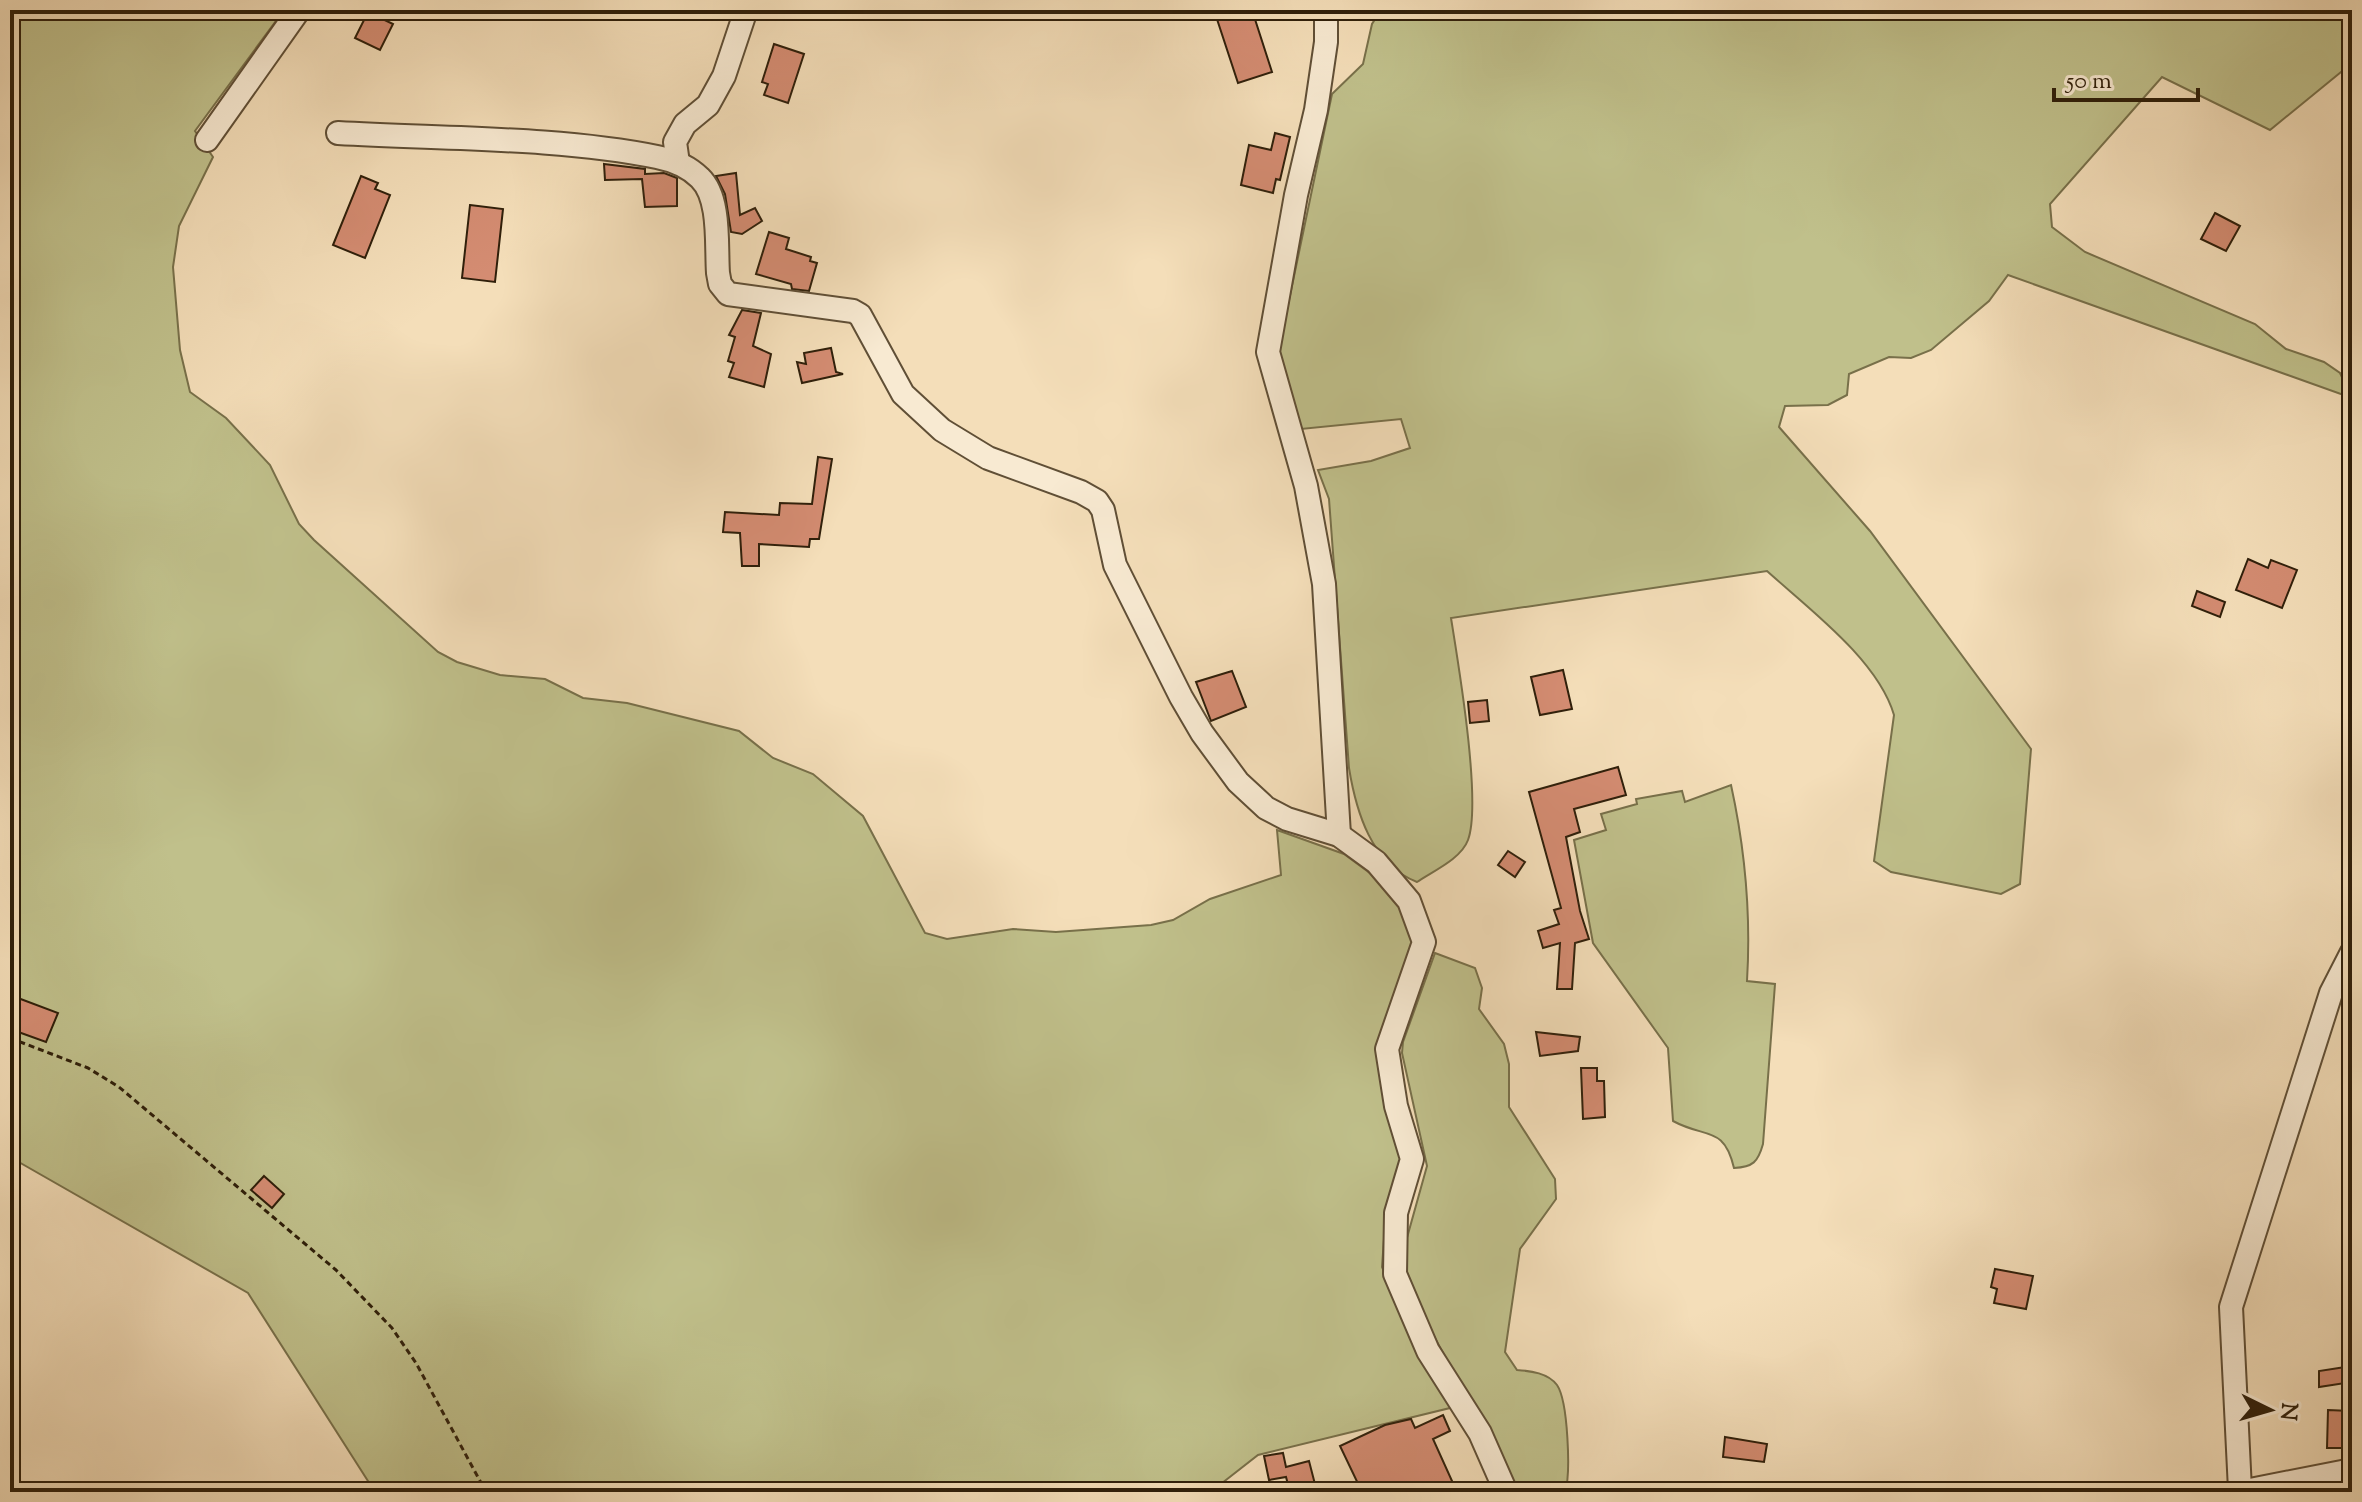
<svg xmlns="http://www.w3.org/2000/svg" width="2362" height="1502" font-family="'Sorts Mill Goudy',serif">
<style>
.green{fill:#c0c08b;stroke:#78704a;stroke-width:2}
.building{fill:#d48c72;stroke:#2f1f0a;stroke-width:2}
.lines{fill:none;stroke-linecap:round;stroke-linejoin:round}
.minor-casing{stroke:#604f36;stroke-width:26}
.path{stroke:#2f1f0a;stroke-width:3;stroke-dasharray:6 4;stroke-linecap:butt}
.minor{stroke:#f8ead2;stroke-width:22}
</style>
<rect width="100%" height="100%" fill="#f4deb9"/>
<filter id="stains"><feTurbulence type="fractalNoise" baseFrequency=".0025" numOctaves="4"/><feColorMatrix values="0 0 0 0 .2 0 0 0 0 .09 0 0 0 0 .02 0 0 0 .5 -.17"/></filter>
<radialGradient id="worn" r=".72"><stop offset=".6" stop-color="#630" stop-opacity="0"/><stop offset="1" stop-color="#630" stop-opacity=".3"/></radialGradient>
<g class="green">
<path d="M 10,10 L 284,10 L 195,131 L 213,157 L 179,226 L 173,267 L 180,350 L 190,392 L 226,418 L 270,465 L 299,524 L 314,540 L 438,652 L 457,662 L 500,675 L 545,679 L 583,698 L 627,703 L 739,731 L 773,758 L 813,774 L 863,816 L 925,933 L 947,939 L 1013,929 L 1056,932 L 1151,925 L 1173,920 L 1210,899 L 1281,875 L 1277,830 L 1344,854 L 1382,882 L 1407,916 L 1414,947 L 1382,1037 L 1405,1155 L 1385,1225 L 1382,1267 L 1419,1349 L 1454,1407 L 1258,1455 L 1217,1487 L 1216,1492 L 375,1492 L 248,1293 L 10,1157 Z"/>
<path d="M 1381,10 L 2352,10 L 2352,63 L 2270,130 L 2162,77 L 2050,204 L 2052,227 L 2085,252 L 2255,324 L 2286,349 L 2324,362 L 2340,373 L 2352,398 L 2008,275 L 1989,301 L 1931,350 L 1911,358 L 1889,357 L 1849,374 L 1847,395 L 1828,405 L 1785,406 L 1779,427 L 1870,531 L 2031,749 L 2020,884 L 2001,894 L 1891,872 L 1874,861 L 1894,715 C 1878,660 1809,609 1767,571 L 1451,618 C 1458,662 1482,802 1468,840 C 1461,859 1433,871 1417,882 C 1371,864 1356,811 1349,768 L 1329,499 L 1318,470 L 1371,461 L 1410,448 L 1401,419 L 1301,429 L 1278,353 L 1332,94 L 1363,64 L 1372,24 Z"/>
<path d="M 1731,785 C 1745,849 1751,916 1747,981 L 1775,984 L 1763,1144 C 1758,1162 1753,1167 1734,1168 C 1724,1125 1706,1139 1673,1121 L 1668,1048 L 1593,943 L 1574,840 L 1606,830 L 1601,814 L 1637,804 L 1636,799 L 1682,791 L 1685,802 Z"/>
<path d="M 1435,953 L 1475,968 L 1482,988 L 1479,1009 L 1504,1044 L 1509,1064 L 1509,1107 L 1555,1179 L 1556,1199 L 1520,1249 L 1505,1352 L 1517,1370 C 1531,1371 1548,1373 1557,1385 C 1568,1401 1571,1474 1565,1492 L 1519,1492 L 1430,1329 L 1405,1268 L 1405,1245 L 1427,1166 L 1402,1053 L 1403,1042 Z"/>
</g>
<g class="building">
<path d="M 1214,10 L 1252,10 L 1272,72 L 1238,83 Z"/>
<path d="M 368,12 L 393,24 L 380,50 L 355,38 Z"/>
<path d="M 774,44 L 804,54 L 788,103 L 764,95 L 768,84 L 762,82 Z"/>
<path d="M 1275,133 L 1290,137 L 1280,180 L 1276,179 L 1273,193 L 1241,185 L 1249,145 L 1271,150 Z"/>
<path d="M 604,164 L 645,169 L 645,174 L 664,173 L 677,178 L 677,206 L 645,207 L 642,179 L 605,180 Z"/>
<path d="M 736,173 L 740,215 L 755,208 L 762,221 L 742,234 L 731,232 L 725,194 L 716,176 Z"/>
<path d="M 361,176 L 378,183 L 375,189 L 390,195 L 365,258 L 333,245 Z"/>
<path d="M 470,205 L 503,209 L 495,282 L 462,278 Z"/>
<path d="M 2215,213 L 2240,226 L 2226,251 L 2201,239 Z"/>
<path d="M 769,232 L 789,238 L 786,249 L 811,257 L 810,261 L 817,263 L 809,291 L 792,289 L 791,284 L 756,274 Z"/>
<path d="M 742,310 L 761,313 L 753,346 L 771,354 L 764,387 L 729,377 L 734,363 L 728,361 L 735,337 L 729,335 Z"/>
<path d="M 831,348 L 836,372 L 843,374 L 802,383 L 797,362 L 806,364 L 804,353 Z"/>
<path d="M 818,457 L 832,459 L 819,539 L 810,539 L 809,547 L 759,544 L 759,566 L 742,566 L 740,533 L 723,532 L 725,512 L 779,515 L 780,503 L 812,504 Z"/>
<path d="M 2248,559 L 2268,568 L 2271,560 L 2297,570 L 2282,608 L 2236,590 Z"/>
<path d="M 2197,591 L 2225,602 L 2220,617 L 2192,606 Z"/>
<path d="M 1563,670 L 1572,709 L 1540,715 L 1531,677 Z"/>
<path d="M 1232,671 L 1246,707 L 1211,721 L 1196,682 Z"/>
<path d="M 1487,700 L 1489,721 L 1470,723 L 1468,702 Z"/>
<path d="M 1618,767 L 1626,795 L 1574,809 L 1580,832 L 1566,837 L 1580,911 L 1589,939 L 1575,943 L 1572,989 L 1557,989 L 1560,943 L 1543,948 L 1538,931 L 1559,924 L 1554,910 L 1561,908 L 1529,792 Z"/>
<path d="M 1508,851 L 1525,862 L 1515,877 L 1498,865 Z"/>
<path d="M 10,995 L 58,1013 L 46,1042 L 10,1029 Z"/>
<path d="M 1536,1032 L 1580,1037 L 1578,1051 L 1540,1056 Z"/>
<path d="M 1581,1068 L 1597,1068 L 1597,1081 L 1604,1081 L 1605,1117 L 1583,1119 Z"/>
<path d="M 264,1176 L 284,1194 L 272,1208 L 251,1190 Z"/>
<path d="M 1995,1269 L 2033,1276 L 2026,1309 L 1994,1303 L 1997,1289 L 1991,1287 Z"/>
<path d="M 2352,1366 L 2352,1382 L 2319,1387 L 2319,1371 Z"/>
<path d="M 2328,1410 L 2350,1411 L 2350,1448 L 2327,1448 Z"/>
<path d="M 1443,1415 L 1450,1431 L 1433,1439 L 1457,1492 L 1362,1492 L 1340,1446 L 1385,1425 L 1411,1419 L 1415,1428 Z"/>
<path d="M 1725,1437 L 1767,1444 L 1764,1462 L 1723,1457 Z"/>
<path d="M 1283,1453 L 1286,1467 L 1309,1461 L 1317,1492 L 1290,1492 L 1286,1477 L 1269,1480 L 1264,1456 Z"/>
</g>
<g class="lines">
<defs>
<g id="minor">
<path d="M 1326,10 L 1326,42 L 1316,110 L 1296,195 L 1268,352 L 1306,486 L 1324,584 L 1339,835"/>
<path d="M 338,133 C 439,139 559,137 657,157 C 672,160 689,167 700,178 C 721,198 716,246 718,273 L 720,284 L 728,294 L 853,311 L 860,315 L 903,394 L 942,430 L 988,458 L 1081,492 L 1097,501 L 1103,510 L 1115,565 L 1181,697 L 1202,733 L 1238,782 L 1266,808 L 1287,819 L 1339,835 L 1376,862 L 1409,901 L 1424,942 L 1387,1049 L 1396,1106 L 1412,1159 L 1396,1213 L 1395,1274 L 1428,1351 L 1480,1433 L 1506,1492"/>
<path d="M 207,140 L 299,10"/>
<path d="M 678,163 L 675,142 L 685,124 L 708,105 L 724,76 L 746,10"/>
<path d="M 2240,1490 L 2231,1307 L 2331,993 L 2352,952"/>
<path d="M 2240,1492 L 2352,1470"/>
</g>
</defs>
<use href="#minor" class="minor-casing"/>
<path class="path" d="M 10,1038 L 88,1068 L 119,1087 L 336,1270 L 392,1328 L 416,1363 L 486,1492"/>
<use href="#minor" class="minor"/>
</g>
<rect width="2362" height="1502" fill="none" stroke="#f4deb9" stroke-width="40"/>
<rect x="12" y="12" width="2338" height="1478" fill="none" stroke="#2f1f0a" stroke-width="4"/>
<rect x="20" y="20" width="2322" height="1462" fill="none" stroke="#2f1f0a" stroke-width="2"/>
<g transform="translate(2270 1410) rotate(95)" stroke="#f8ead2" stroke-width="6" paint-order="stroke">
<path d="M0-6L14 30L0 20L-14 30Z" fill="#2f1f0a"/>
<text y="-12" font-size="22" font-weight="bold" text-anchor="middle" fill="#2f1f0a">N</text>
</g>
<path d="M2054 88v12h144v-12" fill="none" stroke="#2f1f0a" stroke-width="4"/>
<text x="2066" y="88" font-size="24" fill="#2f1f0a" stroke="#f8ead2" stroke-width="6" paint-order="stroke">50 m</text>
<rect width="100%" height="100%" filter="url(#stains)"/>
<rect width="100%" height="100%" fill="url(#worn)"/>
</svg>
